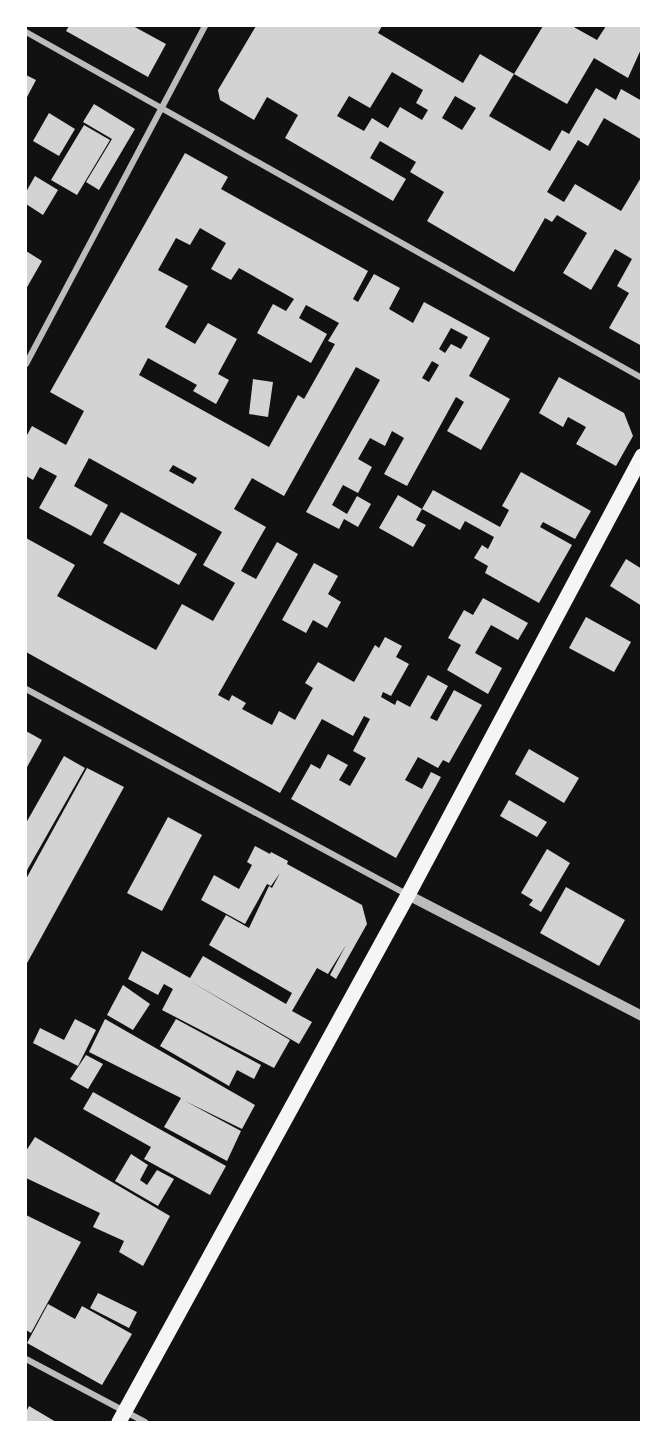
<svg xmlns="http://www.w3.org/2000/svg" width="667" height="1448" font-family="'PT Serif',serif">
<style>
.building{fill:#d3d3d3;fill-rule:evenodd}
.lines{fill:none;stroke-linecap:round;stroke-linejoin:round}
.minor{stroke:#bcbcbc;stroke-width:6}
.tertiary{stroke:#bcbcbc;stroke-width:10}
.primary{stroke:#f5f5f5;stroke-width:15}
</style>
<rect width="100%" height="100%" fill="#111"/>
<g class="building">
<path d="M 69,26 L 133,26 L 166,44 L 148,77 L 66,31 Z"/>
<path d="M 256,26 L 382,26 L 378,33 L 463,83 L 480,54 L 514,74 L 543,26 L 572,26 L 597,40 L 606,26 L 642,26 L 642,47 L 628,78 L 594,58 L 567,104 L 514,74 L 489,116 L 550,151 L 562,130 L 569,134 L 596,88 L 616,100 L 621,89 L 642,101 L 642,140 L 604,118 L 588,146 L 578,140 L 547,192 L 564,202 L 575,184 L 621,211 L 642,176 L 642,346 L 609,328 L 629,293 L 617,286 L 632,259 L 615,249 L 591,290 L 563,273 L 587,233 L 557,215 L 552,222 L 545,218 L 514,272 L 427,221 L 444,192 L 410,172 L 416,162 L 380,141 L 370,158 L 406,179 L 393,201 L 285,138 L 298,115 L 267,97 L 254,120 L 220,100 L 218,90 ZM 392,72 L 423,90 L 416,103 L 428,110 L 422,120 L 400,107 L 388,128 L 372,118 L 364,131 L 337,116 L 349,96 L 370,108 ZM 455,96 L 476,108 L 462,130 L 442,118 Z"/>
<path d="M 26,75 L 36,80 L 26,99 Z"/>
<path d="M 94,104 L 135,129 L 99,190 L 86,182 L 112,139 L 83,122 Z"/>
<path d="M 49,113 L 75,129 L 59,156 L 33,141 Z"/>
<path d="M 84,125 L 110,140 L 77,195 L 51,180 Z"/>
<path d="M 185,153 L 228,177 L 221,189 L 368,271 L 353,299 L 358,302 L 374,274 L 400,288 L 389,309 L 413,323 L 424,302 L 490,338 L 469,376 L 510,399 L 481,450 L 447,431 L 464,402 L 456,397 L 407,486 L 384,474 L 404,438 L 392,431 L 385,446 L 370,438 L 358,459 L 372,467 L 358,493 L 343,485 L 332,505 L 347,514 L 357,496 L 371,504 L 358,527 L 344,519 L 339,529 L 306,512 L 380,380 L 356,367 L 284,496 L 252,478 L 234,509 L 266,527 L 241,571 L 256,579 L 277,542 L 298,554 L 218,695 L 229,701 L 232,695 L 246,703 L 242,709 L 272,725 L 279,711 L 295,720 L 313,688 L 305,683 L 318,662 L 354,682 L 375,645 L 379,648 L 385,637 L 402,646 L 396,657 L 409,664 L 391,696 L 383,692 L 381,697 L 395,705 L 397,700 L 410,707 L 428,675 L 448,686 L 430,718 L 437,721 L 454,690 L 482,705 L 449,763 L 443,760 L 438,768 L 418,757 L 405,780 L 422,789 L 431,772 L 441,777 L 396,858 L 291,799 L 311,764 L 320,769 L 328,754 L 348,765 L 339,780 L 350,786 L 366,758 L 353,751 L 370,719 L 364,716 L 353,736 L 322,719 L 280,793 L 26,652 L 26,538 L 75,565 L 57,596 L 156,650 L 182,604 L 213,621 L 235,583 L 203,565 L 222,532 L 89,458 L 74,486 L 108,505 L 91,536 L 39,508 L 57,476 L 40,467 L 33,480 L 26,476 L 26,437 L 32,426 L 66,445 L 84,411 L 50,392 ZM 200,228 L 226,243 L 211,269 L 231,280 L 239,268 L 294,299 L 286,311 L 273,304 L 257,333 L 311,363 L 327,334 L 299,318 L 306,305 L 339,323 L 328,341 L 335,344 L 304,399 L 298,395 L 269,447 L 139,375 L 148,358 L 197,385 L 193,391 L 216,404 L 229,380 L 218,374 L 237,339 L 208,323 L 195,344 L 165,327 L 188,286 L 158,270 L 176,238 L 190,245 ZM 451,328 L 468,337 L 461,349 L 451,344 L 445,353 L 439,349 ZM 432,361 L 439,365 L 429,382 L 422,378 ZM 173,465 L 197,478 L 193,484 L 169,471 Z"/>
<path d="M 35,176 L 58,190 L 43,215 L 26,204 L 26,192 Z"/>
<path d="M 26,251 L 42,261 L 26,289 Z"/>
<path d="M 559,377 L 624,413 L 633,436 L 616,466 L 576,444 L 586,427 L 568,417 L 563,427 L 539,413 Z"/>
<path d="M 253,379 L 273,382 L 268,417 L 249,414 Z"/>
<path d="M 521,472 L 591,511 L 575,539 L 543,522 L 540,527 L 572,545 L 539,603 L 485,573 L 488,566 L 474,558 L 482,545 L 488,549 L 494,537 L 465,521 L 460,530 L 422,509 L 433,490 L 500,527 L 509,510 L 502,506 Z"/>
<path d="M 398,495 L 422,509 L 416,520 L 426,525 L 413,547 L 379,528 Z"/>
<path d="M 121,512 L 197,554 L 179,585 L 103,543 Z"/>
<path d="M 626,559 L 642,569 L 642,606 L 610,586 Z"/>
<path d="M 314,563 L 338,576 L 328,594 L 341,602 L 327,628 L 313,620 L 306,633 L 282,620 Z"/>
<path d="M 483,598 L 528,623 L 518,640 L 491,625 L 475,653 L 502,668 L 488,694 L 447,670 L 461,645 L 448,638 L 464,610 L 473,615 Z"/>
<path d="M 586,617 L 631,642 L 614,672 L 569,648 Z"/>
<path d="M 26,731 L 42,740 L 26,769 Z"/>
<path d="M 529,749 L 579,778 L 564,803 L 515,774 Z"/>
<path d="M 64,756 L 85,768 L 26,872 L 26,823 Z"/>
<path d="M 87,768 L 124,787 L 26,965 L 26,879 Z"/>
<path d="M 509,800 L 547,822 L 537,837 L 500,816 Z"/>
<path d="M 168,817 L 202,835 L 162,911 L 127,893 Z"/>
<path d="M 255,846 L 270,854 L 271,852 L 288,861 L 287,864 L 362,905 L 367,924 L 336,979 L 330,975 L 346,945 L 328,974 L 317,968 L 292,1011 L 312,1022 L 299,1044 L 188,980 L 290,1040 L 274,1068 L 162,1010 L 173,989 L 164,984 L 158,995 L 128,979 L 142,951 L 190,978 L 203,956 L 286,1004 L 292,993 L 209,945 L 226,915 L 249,928 L 269,886 L 272,888 L 280,873 L 271,886 L 267,884 L 245,924 L 201,900 L 214,875 L 239,889 L 252,865 L 247,862 Z"/>
<path d="M 547,849 L 570,863 L 541,912 L 529,905 L 533,900 L 521,893 Z"/>
<path d="M 566,887 L 625,920 L 599,966 L 540,933 Z"/>
<path d="M 123,985 L 150,1004 L 133,1030 L 107,1015 Z"/>
<path d="M 75,1019 L 96,1030 L 78,1066 L 33,1043 L 40,1028 L 64,1040 Z"/>
<path d="M 105,1019 L 255,1105 L 242,1129 L 185,1101 L 241,1131 L 227,1161 L 164,1127 L 181,1098 L 89,1052 Z"/>
<path d="M 176,1019 L 261,1065 L 254,1079 L 237,1070 L 229,1086 L 160,1046 Z"/>
<path d="M 86,1055 L 103,1064 L 88,1089 L 70,1079 Z"/>
<path d="M 93,1092 L 226,1166 L 210,1195 L 144,1159 L 151,1147 L 83,1109 Z"/>
<path d="M 35,1137 L 170,1216 L 143,1266 L 119,1252 L 124,1241 L 93,1227 L 100,1213 L 26,1178 L 26,1151 Z"/>
<path d="M 131,1154 L 148,1165 L 140,1180 L 147,1185 L 157,1170 L 174,1179 L 158,1206 L 115,1181 Z"/>
<path d="M 26,1215 L 81,1242 L 31,1333 L 26,1330 Z"/>
<path d="M 98,1293 L 137,1312 L 129,1328 L 90,1308 Z"/>
<path d="M 48,1304 L 75,1319 L 82,1306 L 132,1334 L 102,1385 L 27,1343 Z"/>
<path d="M 29,1406 L 56,1422 L 26,1422 L 26,1412 Z"/>
</g>
<g class="lines">
<g class="minor">
<path d="M 26,32 L 642,378"/>
<path d="M 26,364 L 205,26"/>
<path d="M 26,689 L 408,895"/>
<path d="M 26,1359 L 145,1422"/>
</g>
<path class="tertiary" d="M 408,895 L 642,1016"/>
<path class="primary" d="M 119,1422 L 408,895 L 642,456"/>
</g>
<rect width="667" height="1448" fill="none" stroke="#ffffff" stroke-width="54"/>
</svg>
